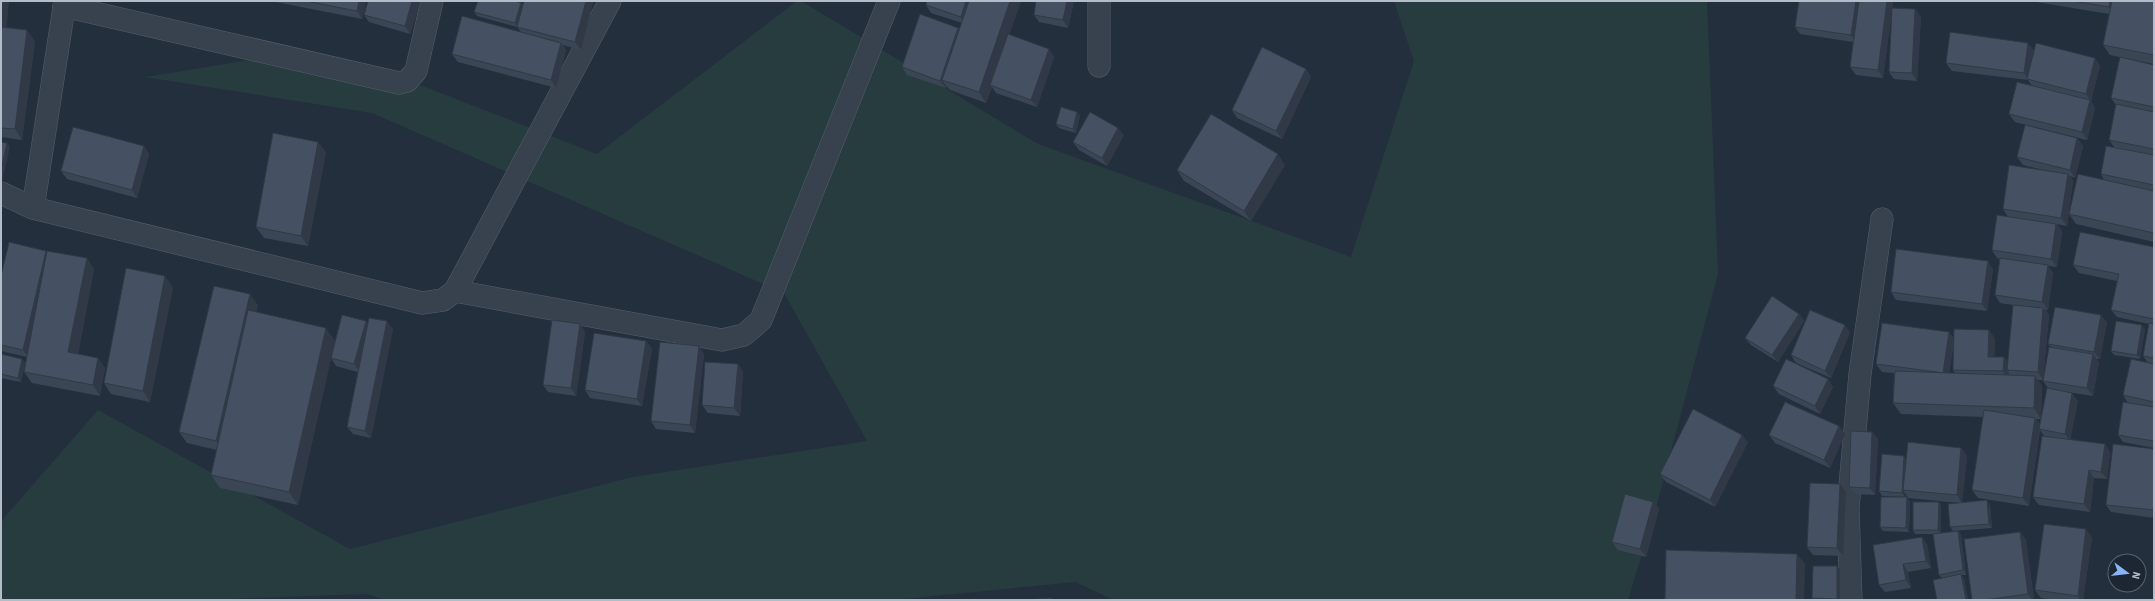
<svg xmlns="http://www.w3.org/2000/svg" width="2155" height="601" font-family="'Source Sans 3',sans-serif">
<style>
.green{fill:#263c3f}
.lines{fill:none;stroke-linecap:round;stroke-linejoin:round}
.street-casing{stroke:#565f6c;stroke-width:23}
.street{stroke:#38414e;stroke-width:22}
.wall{fill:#3b4654;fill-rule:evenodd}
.shaded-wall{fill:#303945}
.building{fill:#455162;stroke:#303945}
</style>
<rect width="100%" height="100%" fill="#242f3e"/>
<path class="green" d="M 797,1 L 801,1 L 1038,144 L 1351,257 L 1414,61 L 1394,1 L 1707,1 L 1718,274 L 1656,508 L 1628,600 L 1114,600 L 1075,582 L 894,600 L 387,600 L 366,594 L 200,600 L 1,600 L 1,524 L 4,518 L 98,410 L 350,549 L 633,477 L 867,441 L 784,293 L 372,113 L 145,77 L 256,59 L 397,76 L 597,154 Z"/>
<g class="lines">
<defs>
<g id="street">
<path d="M 1099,1 L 1099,66"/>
<path d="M 64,6 L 399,83 L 407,81 L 416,71 L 432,1"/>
<path d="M 1,193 L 33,208 L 422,303 L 443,300 L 455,291 L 610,1"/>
<path d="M 33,208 L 65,1"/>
<path d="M 455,291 L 722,340 L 744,335 L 761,320 L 889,1"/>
<path d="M 1851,600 L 1848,508 L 1860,374 L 1882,219"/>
</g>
</defs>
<use href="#street" class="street-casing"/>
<use href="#street" class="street"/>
</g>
<g class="wall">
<path d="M 1,1 L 6,28 L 35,41 L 22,140 L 1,137 Z"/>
<path d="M 271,1 L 366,1 L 362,19 Z"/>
<path d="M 368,1 L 418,1 L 420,3 L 410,34 L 369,22 L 364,15 Z"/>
<path d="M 927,1 L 1021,1 L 1009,35 L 1049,49 L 1054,57 L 1037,107 L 996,93 L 992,87 L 986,103 L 950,90 L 946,86 L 946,88 L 907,75 L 902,67 L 958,28 L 960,29 L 962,23 L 931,13 L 926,5 Z"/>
<path d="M 1036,1 L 1074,1 L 1068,28 L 1039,22 L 1034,15 Z"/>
<path d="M 1799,1 L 1892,1 L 1893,2 L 1892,8 L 1915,9 L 1921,17 L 1917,81 L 1894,79 L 1889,72 L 1892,9 L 1883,78 L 1856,75 L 1850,67 L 1853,42 L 1800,34 L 1795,27 Z"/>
<path d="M 2030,1 L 2154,1 L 2154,64 L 2110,55 L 2103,45 L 2109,14 Z"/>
<path d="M 593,2 L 581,50 L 563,45 L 566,50 L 556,88 L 458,62 L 452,54 L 521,32 L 517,27 L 477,16 L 474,12 L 521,3 L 523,5 Z"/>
<path d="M 2034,50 L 2033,55 L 2095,58 L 2100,66 L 2091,101 L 2095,108 L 2087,140 L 2015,122 L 2009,114 L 2032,86 L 2028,80 L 1952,71 L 1946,63 Z"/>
<path d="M 2154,65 L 2154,242 L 2076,224 L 2069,214 L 2104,180 L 2101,174 L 2114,147 L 2109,140 L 2116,105 L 2111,98 Z"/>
<path d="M 1306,69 L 1311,77 L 1282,139 L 1237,118 L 1232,110 Z"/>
<path d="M 1077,112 L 1080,116 L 1076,133 L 1059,128 L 1056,124 Z"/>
<path d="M 1124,135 L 1107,166 L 1079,150 L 1073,142 Z"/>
<path d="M 2077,138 L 2083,146 L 2075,178 L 2070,176 L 2073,181 L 2067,226 L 2057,224 L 2062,232 L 2057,267 L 2048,266 L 2053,273 L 2048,310 L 2045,309 L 2049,315 L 2043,380 L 2038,380 L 2042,386 L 2041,419 L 2036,419 L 2040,425 L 2048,388 L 2043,381 L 2051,347 L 2048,344 L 2107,322 L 2100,359 L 2096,359 L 2099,362 L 2093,396 L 2061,391 L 2078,401 L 2070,440 L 2105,444 L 2110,452 L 2107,479 L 2094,478 L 2090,512 L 2039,505 L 2033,497 L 2044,436 L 2040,430 L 2029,506 L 1978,498 L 1972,490 L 1983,417 L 1901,414 L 1893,403 L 1894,373 L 1882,372 L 1876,364 L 1949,332 L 1954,339 L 1995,338 L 1994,357 L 2004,357 L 2008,363 L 2020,306 L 2000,303 L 1995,295 L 2000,259 L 1997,258 L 1992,250 L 2008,217 L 2003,209 L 2043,170 L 2023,165 L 2017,157 ZM 1954,342 L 1953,370 L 1955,373 L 1949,373 Z"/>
<path d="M 144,146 L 149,154 L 137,198 L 67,179 L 61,171 Z"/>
<path d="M 326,152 L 308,246 L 264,238 L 256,227 Z"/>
<path d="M 1285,165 L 1251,221 L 1184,181 L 1177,170 Z"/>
<path d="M 2154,247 L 2154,448 L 2123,442 L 2118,435 L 2128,403 L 2123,395 L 2148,363 L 2143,356 L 2149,324 L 2117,317 L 2111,310 L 2117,281 L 2079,273 L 2073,265 Z"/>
<path d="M 47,252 L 94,269 L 78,354 L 98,358 L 105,368 L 100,396 L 32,383 L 24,372 L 27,357 L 1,351 L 1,276 Z"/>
<path d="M 1993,269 L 1987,311 L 1896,300 L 1891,292 Z"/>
<path d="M 173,287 L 150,402 L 111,394 L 104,383 Z"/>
<path d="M 258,305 L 256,312 L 335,341 L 333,349 L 366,321 L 368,324 L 393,329 L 371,438 L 353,434 L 347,427 L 358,372 L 336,366 L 331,358 L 298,505 L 220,488 L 211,475 L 217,450 L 187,443 L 179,432 Z"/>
<path d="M 1799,314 L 1804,321 L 1778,362 L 1751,345 L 1745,338 Z"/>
<path d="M 580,324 L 585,332 L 576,396 L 548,392 L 543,385 Z"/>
<path d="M 2145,329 L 2140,359 L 2114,355 L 2111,351 Z"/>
<path d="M 1850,332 L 1831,378 L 1796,363 L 1791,355 Z"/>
<path d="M 646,341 L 652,349 L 642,406 L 590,398 L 585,390 Z"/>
<path d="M 1,354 L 25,363 L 21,382 L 1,378 Z"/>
<path d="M 704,354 L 695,433 L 656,429 L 651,421 Z"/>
<path d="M 738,364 L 743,372 L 740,416 L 708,413 L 702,405 Z"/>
<path d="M 1828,379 L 1833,387 L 1820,414 L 1779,394 L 1773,386 Z"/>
<path d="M 1839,426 L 1845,434 L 1830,468 L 1775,443 L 1769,435 Z"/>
<path d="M 1872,432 L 1878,439 L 1875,495 L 1855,494 L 1849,487 Z"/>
<path d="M 1748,442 L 1715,507 L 1666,482 L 1660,474 Z"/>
<path d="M 1961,448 L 1967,456 L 1962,502 L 1990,505 L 1992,528 L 1953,531 L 1950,527 L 1960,503 L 1908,498 L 1905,493 L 1905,497 L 1882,496 L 1879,491 L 1906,458 Z"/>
<path d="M 2154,449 L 2154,518 L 2111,512 L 2106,505 Z"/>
<path d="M 1846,492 L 1843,556 L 1813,555 L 1807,547 Z"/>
<path d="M 1910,501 L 1909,532 L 1883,531 L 1880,527 Z"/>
<path d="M 1653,502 L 1659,509 L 1646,557 L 1618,550 L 1612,542 Z"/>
<path d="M 1939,502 L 1941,506 L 1941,533 L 1958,531 L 1961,535 L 1966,575 L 1961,575 L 1964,579 L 1968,600 L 1937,600 L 1942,578 L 1939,575 L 1933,534 L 1915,534 L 1913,530 Z"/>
<path d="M 2020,532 L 2026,540 L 2034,600 L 1972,600 Z"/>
<path d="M 2092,537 L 2083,600 L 2055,600 L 2041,598 L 2035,590 Z"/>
<path d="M 1927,544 L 1931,568 L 1908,572 L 1911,588 L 1885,592 L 1879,585 Z"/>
<path d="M 1840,570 L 1840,600 L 1813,600 L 1812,598 Z"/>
</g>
<g class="shaded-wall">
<path d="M 3,1 L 9,1 L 6,36 L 1,30 L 1,20 Z"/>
<path d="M 359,1 L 366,1 L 362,19 L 357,11 Z"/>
<path d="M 412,1 L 418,1 L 420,3 L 410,34 L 405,26 Z"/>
<path d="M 586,1 L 592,1 L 593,2 L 581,50 L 575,42 Z"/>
<path d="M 966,1 L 975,1 L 966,25 L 961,17 Z"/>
<path d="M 1010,1 L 1021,1 L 992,86 L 990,85 L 992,87 L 986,103 L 979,92 Z"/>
<path d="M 1067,1 L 1074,1 L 1068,28 L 1063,20 Z"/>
<path d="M 1856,1 L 1863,1 L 1856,43 L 1851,35 Z"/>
<path d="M 1887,1 L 1892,1 L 1893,2 L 1883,78 L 1878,70 Z"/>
<path d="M 2110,1 L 2117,1 L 2114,15 L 2109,7 Z"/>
<path d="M 521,3 L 524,7 L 518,27 L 515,23 Z"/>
<path d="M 1915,9 L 1921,17 L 1917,81 L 1912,73 Z"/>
<path d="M 958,28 L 964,36 L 942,80 L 946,86 L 946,88 L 940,81 Z"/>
<path d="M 27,30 L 35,41 L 22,140 L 15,129 Z"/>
<path d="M 561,43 L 566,50 L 556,88 L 551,80 Z"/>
<path d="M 2028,43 L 2034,50 L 2029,80 L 2028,79 L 2024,73 Z"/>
<path d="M 1049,49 L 1054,57 L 1037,107 L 1031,100 Z"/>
<path d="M 2095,58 L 2100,66 L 2091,101 L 2086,94 Z"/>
<path d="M 1306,69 L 1311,77 L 1282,139 L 1276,131 Z"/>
<path d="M 2090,100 L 2095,108 L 2087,140 L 2082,132 Z"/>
<path d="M 1077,112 L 1080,116 L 1076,133 L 1073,129 Z"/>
<path d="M 1118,128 L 1124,135 L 1107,166 L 1102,158 Z"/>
<path d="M 2077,138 L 2083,146 L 2075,178 L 2070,170 Z"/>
<path d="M 318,142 L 326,152 L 308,246 L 301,236 Z"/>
<path d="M 7,143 L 10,147 L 1,186 L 1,170 Z"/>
<path d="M 144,146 L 149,154 L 137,198 L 132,190 Z"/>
<path d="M 1278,154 L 1285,165 L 1251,221 L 1244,211 Z"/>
<path d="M 2068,174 L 2073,181 L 2067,226 L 2061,218 Z"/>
<path d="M 2056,224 L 2062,232 L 2057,267 L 2051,259 Z"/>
<path d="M 46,251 L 52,259 L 29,358 L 23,350 Z"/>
<path d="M 87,258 L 94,269 L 76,363 L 68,352 Z"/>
<path d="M 1988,261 L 1993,269 L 1987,311 L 1982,304 Z"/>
<path d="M 2048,265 L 2053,273 L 2048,310 L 2042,302 Z"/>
<path d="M 165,276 L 173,287 L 150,402 L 143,391 Z"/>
<path d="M 250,294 L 258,305 L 224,452 L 216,441 Z"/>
<path d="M 2043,308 L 2049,315 L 2043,380 L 2038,372 Z"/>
<path d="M 1799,314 L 1804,321 L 1778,362 L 1772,355 Z"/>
<path d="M 2101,315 L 2107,322 L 2100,359 L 2094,352 Z"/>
<path d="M 366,321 L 371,329 L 360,372 L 354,364 Z"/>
<path d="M 387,321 L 393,329 L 371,438 L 365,431 Z"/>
<path d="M 580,324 L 585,332 L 576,396 L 571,388 Z"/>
<path d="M 1845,325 L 1850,332 L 1831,378 L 1825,371 Z"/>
<path d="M 2142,325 L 2145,329 L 2140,359 L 2137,355 Z"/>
<path d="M 326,328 L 335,341 L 298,505 L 289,492 Z"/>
<path d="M 1989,330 L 1995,338 L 1994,364 L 1988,357 Z"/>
<path d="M 1949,332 L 1954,340 L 1948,381 L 1943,373 Z"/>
<path d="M 646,341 L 652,349 L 642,406 L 637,399 Z"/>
<path d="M 699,346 L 704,354 L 695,433 L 690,425 Z"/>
<path d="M 2093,354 L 2099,362 L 2093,396 L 2087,388 Z"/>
<path d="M 2004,357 L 2009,365 L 2007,370 L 2009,372 L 2008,379 L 2003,371 Z"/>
<path d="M 98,358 L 105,368 L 100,396 L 93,385 Z"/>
<path d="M 22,359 L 25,363 L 21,382 L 18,378 Z"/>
<path d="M 738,364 L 743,372 L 740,416 L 734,408 Z"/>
<path d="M 2035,376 L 2042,386 L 2041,419 L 2034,408 Z"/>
<path d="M 1828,379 L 1833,387 L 1820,414 L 1815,406 Z"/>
<path d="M 2072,393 L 2078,401 L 2070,441 L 2065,434 Z"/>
<path d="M 2035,418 L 2040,426 L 2029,506 L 2023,498 Z"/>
<path d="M 1839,426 L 1845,434 L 1830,468 L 1824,460 Z"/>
<path d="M 1872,432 L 1878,439 L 1875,495 L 1870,488 Z"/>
<path d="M 1742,435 L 1748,442 L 1715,507 L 1710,500 Z"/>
<path d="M 2105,444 L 2110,452 L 2107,479 L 2101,472 Z"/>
<path d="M 1961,448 L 1967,456 L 1962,503 L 1957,495 Z"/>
<path d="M 1904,456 L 1907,460 L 1903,490 L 1905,493 L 1905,497 L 1902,493 Z"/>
<path d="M 2089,470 L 2094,478 L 2090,512 L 2084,504 Z"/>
<path d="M 1840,484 L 1846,492 L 1843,556 L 1837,548 Z"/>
<path d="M 1907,497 L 1910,501 L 1909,532 L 1906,528 Z"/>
<path d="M 1987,500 L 1990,505 L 1992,528 L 1989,524 Z"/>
<path d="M 1653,502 L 1659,509 L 1646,557 L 1640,549 Z"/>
<path d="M 1939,502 L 1941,506 L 1941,534 L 1938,530 Z"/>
<path d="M 2086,529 L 2092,537 L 2083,600 L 2080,600 L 2078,596 Z"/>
<path d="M 1958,531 L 1961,535 L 1966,575 L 1963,570 Z"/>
<path d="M 2020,532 L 2026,540 L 2034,600 L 2033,600 L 2028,594 Z"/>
<path d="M 1922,537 L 1927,544 L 1931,568 L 1926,561 Z"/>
<path d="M 1797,554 L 1805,564 L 1804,600 L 1796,600 Z"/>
<path d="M 1903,564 L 1908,572 L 1911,588 L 1906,580 Z"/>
<path d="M 1837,566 L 1840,570 L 1840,600 L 1838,600 L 1837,599 Z"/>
<path d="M 1961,574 L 1964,579 L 1968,600 L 1966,600 Z"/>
</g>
<g class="building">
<path d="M 1,1 L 3,1 L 1,20 Z"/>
<path d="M 306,1 L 359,1 L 357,11 Z"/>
<path d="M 368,1 L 412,1 L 405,26 L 364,15 Z"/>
<path d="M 478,1 L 515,1 L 521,3 L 515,23 L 474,12 Z"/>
<path d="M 524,1 L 586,1 L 575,42 L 517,27 Z"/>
<path d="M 927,1 L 966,1 L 961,17 L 926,5 Z"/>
<path d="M 969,1 L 1010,1 L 979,92 L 942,80 Z"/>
<path d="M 1036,1 L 1067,1 L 1063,20 L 1034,15 Z"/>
<path d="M 1799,1 L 1856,1 L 1851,35 L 1795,27 Z"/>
<path d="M 1859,1 L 1887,1 L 1878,70 L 1850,67 Z"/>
<path d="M 2073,1 L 2110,1 L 2109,7 Z"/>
<path d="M 2112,1 L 2154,1 L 2154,55 L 2103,45 Z"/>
<path d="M 1892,8 L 1915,9 L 1912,73 L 1889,72 Z"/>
<path d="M 920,14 L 958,28 L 940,81 L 902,67 Z"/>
<path d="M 462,16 L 561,43 L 551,80 L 452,54 Z"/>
<path d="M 1,27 L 27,30 L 15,129 L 1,128 Z"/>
<path d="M 1950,32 L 2028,43 L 2024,73 L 1946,63 Z"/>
<path d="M 1008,34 L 1049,49 L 1031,100 L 990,85 Z"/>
<path d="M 2036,43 L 2095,58 L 2086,94 L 2027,79 Z"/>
<path d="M 1262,47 L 1306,69 L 1276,131 L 1232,110 Z"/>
<path d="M 2120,57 L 2154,65 L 2154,107 L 2111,98 Z"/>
<path d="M 2017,82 L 2090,100 L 2082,132 L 2009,114 Z"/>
<path d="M 2116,104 L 2154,112 L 2154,149 L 2109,140 Z"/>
<path d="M 1061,107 L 1077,112 L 1073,129 L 1056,124 Z"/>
<path d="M 1090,112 L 1118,128 L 1102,158 L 1073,142 Z"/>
<path d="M 1211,114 L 1278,154 L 1244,211 L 1177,170 Z"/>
<path d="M 2025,125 L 2077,138 L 2070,170 L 2017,157 Z"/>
<path d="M 73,127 L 144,146 L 132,190 L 61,171 Z"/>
<path d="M 273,133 L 318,142 L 301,236 L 256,227 Z"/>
<path d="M 1,142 L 7,143 L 1,170 Z"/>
<path d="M 2106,146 L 2154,155 L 2154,185 L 2101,174 Z"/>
<path d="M 2009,165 L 2068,174 L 2061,218 L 2003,209 Z"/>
<path d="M 2078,174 L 2154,191 L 2154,233 L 2069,214 Z"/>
<path d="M 1997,215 L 2056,224 L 2051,259 L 1992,250 Z"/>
<path d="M 2080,232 L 2154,247 L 2154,319 L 2111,310 L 2119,274 L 2073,265 Z"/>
<path d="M 9,242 L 46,251 L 23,350 L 1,345 L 1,276 Z"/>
<path d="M 1896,249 L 1988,261 L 1982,304 L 1891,292 Z"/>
<path d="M 47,251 L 87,258 L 68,352 L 98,358 L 93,385 L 24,372 Z"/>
<path d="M 2000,258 L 2048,265 L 2042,302 L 1995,295 Z"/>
<path d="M 126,268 L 165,276 L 143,391 L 104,383 Z"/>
<path d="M 214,286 L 250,294 L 216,441 L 179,432 Z"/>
<path d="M 1772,296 L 1799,314 L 1772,355 L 1745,338 Z"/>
<path d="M 2013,305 L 2043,308 L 2038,372 L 2007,370 Z"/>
<path d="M 2055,307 L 2101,315 L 2094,352 L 2048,344 Z"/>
<path d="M 248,310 L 326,328 L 289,492 L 211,475 Z"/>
<path d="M 1810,310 L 1845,325 L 1825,371 L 1791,355 Z"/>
<path d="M 342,315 L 366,321 L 354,364 L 331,358 Z"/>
<path d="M 369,318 L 387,321 L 365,431 L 347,427 Z"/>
<path d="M 552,320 L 580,324 L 571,388 L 543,385 Z"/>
<path d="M 2116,321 L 2142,325 L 2137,355 L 2111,351 Z"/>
<path d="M 1882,323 L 1949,332 L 1943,373 L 1937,372 L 1876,364 Z"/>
<path d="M 2149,323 L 2154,324 L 2154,358 L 2143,356 Z"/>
<path d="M 1954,329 L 1989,330 L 1988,357 L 2004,357 L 2003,371 L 1953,370 Z"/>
<path d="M 594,333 L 646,341 L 637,399 L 585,390 Z"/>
<path d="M 660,342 L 699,346 L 690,425 L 651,421 Z"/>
<path d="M 2049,347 L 2093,354 L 2087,388 L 2043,381 Z"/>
<path d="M 1,354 L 22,359 L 18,378 L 1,374 Z"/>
<path d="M 1786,359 L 1828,379 L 1815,406 L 1773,386 Z"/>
<path d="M 2131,359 L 2154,364 L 2154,402 L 2123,395 Z"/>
<path d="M 705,362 L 738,364 L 734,408 L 702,405 Z"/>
<path d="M 1895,371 L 2035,376 L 2034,408 L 1893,403 Z"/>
<path d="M 2047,388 L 2072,393 L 2065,434 L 2039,429 Z"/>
<path d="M 1785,402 L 1839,426 L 1824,460 L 1769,435 Z"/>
<path d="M 2123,402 L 2154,407 L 2154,441 L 2118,435 Z"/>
<path d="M 1693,409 L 1742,435 L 1710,500 L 1660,474 Z"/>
<path d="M 1984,410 L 2035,418 L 2023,498 L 1972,490 Z"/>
<path d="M 1851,431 L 1872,432 L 1870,488 L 1849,487 Z"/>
<path d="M 2042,436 L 2105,444 L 2101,472 L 2089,470 L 2084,504 L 2033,497 Z"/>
<path d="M 1908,442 L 1961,448 L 1957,495 L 1903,490 Z"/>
<path d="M 2113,444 L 2154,449 L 2154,510 L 2106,505 Z"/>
<path d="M 1882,454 L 1904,456 L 1902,493 L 1879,491 Z"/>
<path d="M 1810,483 L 1840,484 L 1837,548 L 1807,547 Z"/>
<path d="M 1625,494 L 1653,502 L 1640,549 L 1612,542 Z"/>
<path d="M 1881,497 L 1907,497 L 1906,528 L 1880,527 Z"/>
<path d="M 1987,500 L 1989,524 L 1950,527 L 1948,504 Z"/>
<path d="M 1913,502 L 1939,502 L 1938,530 L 1913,530 Z"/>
<path d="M 2044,524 L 2086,529 L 2078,596 L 2035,590 Z"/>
<path d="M 1958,531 L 1963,570 L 1939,575 L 1933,534 Z"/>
<path d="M 2020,532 L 2028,594 L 1984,600 L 1972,600 L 1964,539 Z"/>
<path d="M 1922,537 L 1926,561 L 1903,564 L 1906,580 L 1879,585 L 1873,545 Z"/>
<path d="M 1666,550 L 1797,554 L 1796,600 L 1665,600 Z"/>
<path d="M 1813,566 L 1837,566 L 1837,599 L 1812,598 Z"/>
<path d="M 1961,574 L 1966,600 L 1937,600 L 1933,580 Z"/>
<path d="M 1051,598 L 1052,600 L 1023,600 Z"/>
<path d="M 2037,599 L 2046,600 L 2037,600 Z"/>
</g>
<rect width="2155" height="601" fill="none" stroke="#b4bcc9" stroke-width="4"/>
<g transform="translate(2127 573) rotate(105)"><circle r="19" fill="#1d2633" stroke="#59626f"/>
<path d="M0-3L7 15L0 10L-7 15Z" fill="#8ab4f8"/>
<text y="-6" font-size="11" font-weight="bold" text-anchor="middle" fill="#b4bcc9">N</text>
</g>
</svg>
